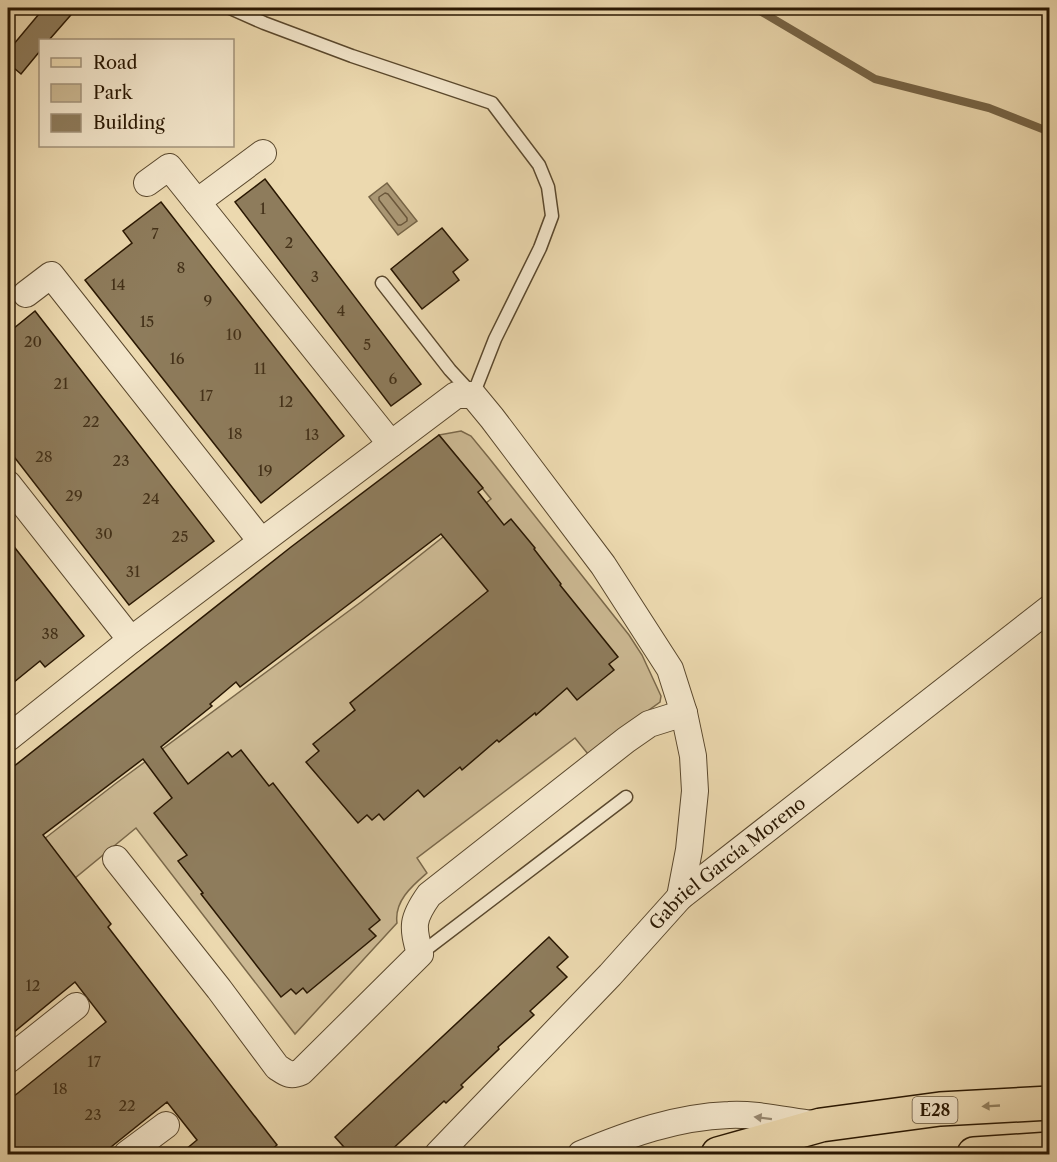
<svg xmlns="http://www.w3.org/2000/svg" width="1057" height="1162" font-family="'Libre Caslon Text',serif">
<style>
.green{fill:#cbb892;stroke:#7a684a;stroke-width:1.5}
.water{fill:#aa9774;stroke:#766446;stroke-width:1.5}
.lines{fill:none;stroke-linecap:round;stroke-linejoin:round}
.shore{stroke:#6a573b;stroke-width:1.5}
.stream{stroke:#766446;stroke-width:8}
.building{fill:#8e7c5c;stroke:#291702;stroke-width:1.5}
.lane-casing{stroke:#5a482d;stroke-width:15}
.street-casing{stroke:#5a482d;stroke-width:28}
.primary-casing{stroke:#291702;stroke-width:36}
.lane{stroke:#f3e6cb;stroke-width:12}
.street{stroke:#f3e6cb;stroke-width:26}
.primary{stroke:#ecd9af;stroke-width:33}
.oneway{fill:#948261}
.oneway2{fill:#988971}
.labels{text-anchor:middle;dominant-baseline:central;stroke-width:4.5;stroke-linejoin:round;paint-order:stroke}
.number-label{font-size:15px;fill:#423018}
.shield{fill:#f3e6cb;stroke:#66553e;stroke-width:1.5}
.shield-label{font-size:16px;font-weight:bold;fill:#291702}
.street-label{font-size:18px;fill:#291702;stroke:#f3e6cb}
</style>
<rect width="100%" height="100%" fill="#ecd9af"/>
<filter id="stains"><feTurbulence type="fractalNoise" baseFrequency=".00333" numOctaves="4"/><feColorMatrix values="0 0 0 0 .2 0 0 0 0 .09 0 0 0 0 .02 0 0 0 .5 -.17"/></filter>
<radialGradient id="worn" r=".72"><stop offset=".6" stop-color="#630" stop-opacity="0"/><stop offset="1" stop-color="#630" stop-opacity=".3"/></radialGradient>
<path class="green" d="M 461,431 L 471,436 L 489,458 L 629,635 L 642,655 L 661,696 L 660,702 L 588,754 L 575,738 L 417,858 L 427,873 C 412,886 394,901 397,923 L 295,1034 L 136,828 L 75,878 L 8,895 L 8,867 L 115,784 L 361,602 L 491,499 L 439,435 Z"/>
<path class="water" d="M 387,183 L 417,221 L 398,235 L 369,197 Z"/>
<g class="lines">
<path class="shore" d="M 385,193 L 388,194 L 407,218 L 407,221 L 401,225 L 398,225 L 379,200 L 379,197 Z"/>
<path class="stream" d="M 755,8 L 875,79 L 989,108 L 1050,132"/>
</g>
<g class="building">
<path d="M 44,8 L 77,8 L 49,40 L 40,40 L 40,51 L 21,74 L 8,63 L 8,51 Z"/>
<path d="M 265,179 L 421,384 L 391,406 L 235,202 Z"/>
<path d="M 161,202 L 344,436 L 261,503 L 85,280 L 132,243 L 123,231 Z"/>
<path d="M 442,228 L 468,260 L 453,272 L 459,280 L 422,309 L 391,269 Z"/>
<path d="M 35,311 L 214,541 L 129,605 L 8,449 L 8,333 Z"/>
<path d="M 439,435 L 483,488 L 478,492 L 504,525 L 511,519 L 535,548 L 534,549 L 561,584 L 560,585 L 618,657 L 609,664 L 614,670 L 577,700 L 567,688 L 536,715 L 535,713 L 499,742 L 497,740 L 462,770 L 460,767 L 424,797 L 418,790 L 384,820 L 379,814 L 372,820 L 367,815 L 358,823 L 306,762 L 319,751 L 313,744 L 355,710 L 350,703 L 488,591 L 441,534 L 240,687 L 236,682 L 210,704 L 212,706 L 161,747 L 188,784 L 228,752 L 232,757 L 241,750 L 269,786 L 273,783 L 380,920 L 369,929 L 376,936 L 307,993 L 303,988 L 296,994 L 291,989 L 281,997 L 201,894 L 203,893 L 178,861 L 187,855 L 154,813 L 172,798 L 143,759 L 43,835 L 111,924 L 108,927 L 277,1145 L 265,1155 L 179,1155 L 197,1140 L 167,1102 L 101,1155 L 8,1155 L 8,1101 L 106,1022 L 75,982 L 8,1037 L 8,771 L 291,547 Z"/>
<path d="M 8,539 L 84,636 L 45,667 L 40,661 L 8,687 Z"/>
<path d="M 549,937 L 568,957 L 557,967 L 567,977 L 530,1011 L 534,1015 L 498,1047 L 499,1049 L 461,1085 L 463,1087 L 446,1103 L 444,1101 L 386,1155 L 351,1155 L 335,1137 Z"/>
</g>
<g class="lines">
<defs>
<g id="lane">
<path d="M 230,8 L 264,23 L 352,56 L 492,103 L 539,165 L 548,187 L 552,216 L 540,248 L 495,339 L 473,395 L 450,370 L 382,283"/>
<path d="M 420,954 L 626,797"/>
</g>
<g id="street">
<path d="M 147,183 L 169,167 L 391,444"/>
<path d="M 197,202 L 263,153"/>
<path d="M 26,294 L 51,275 L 261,541"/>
<path d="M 8,484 L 131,640"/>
<path d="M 8,738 L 131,640 L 456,395 L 473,395 L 492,418 L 603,565 L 670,669 L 684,713 L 693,756 L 695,791 L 689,850 L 680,897"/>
<path d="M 116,859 L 219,989 L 277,1067 C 286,1073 290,1077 301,1072 L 420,954 C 412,926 412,919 429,895 L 626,740 L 649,724 L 684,713"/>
<path d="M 8,1060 L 76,1006"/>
<path d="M 127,1154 L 166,1125"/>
<path id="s1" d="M 438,1154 L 610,975 L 680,897 L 1050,608"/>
<path d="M 581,1154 C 629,1134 676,1117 729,1115 C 752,1113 788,1121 812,1124"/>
</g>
<g id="primary">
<path d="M 718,1154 L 821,1125 L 940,1109 L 1050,1103"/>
<path d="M 974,1154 L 1050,1149"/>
</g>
</defs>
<use href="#lane" class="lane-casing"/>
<use href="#street" class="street-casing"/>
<use href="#primary" class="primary-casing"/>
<use href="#lane" class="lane"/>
<use href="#street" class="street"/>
<use href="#primary" class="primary"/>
</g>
<defs><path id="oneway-solid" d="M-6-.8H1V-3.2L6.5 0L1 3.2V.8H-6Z" transform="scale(1.5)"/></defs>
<use class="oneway" href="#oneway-solid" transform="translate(991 1106) rotate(177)"/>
<use class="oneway2" href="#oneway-solid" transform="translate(763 1118) rotate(-173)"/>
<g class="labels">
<g class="number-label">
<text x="263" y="208">1</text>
<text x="155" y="233">7</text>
<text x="289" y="242">2</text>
<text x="181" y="267">8</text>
<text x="315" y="276">3</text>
<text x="118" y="284">14</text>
<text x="208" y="300">9</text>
<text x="341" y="310">4</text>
<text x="147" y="321">15</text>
<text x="234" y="334">10</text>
<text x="33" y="341">20</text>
<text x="367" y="344">5</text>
<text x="177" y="358">16</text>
<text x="260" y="368">11</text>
<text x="393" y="378">6</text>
<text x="61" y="383">21</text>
<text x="206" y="395">17</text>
<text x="286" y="401">12</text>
<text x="91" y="421">22</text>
<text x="235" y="433">18</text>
<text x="312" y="434">13</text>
<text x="44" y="456">28</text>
<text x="121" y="460">23</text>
<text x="265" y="470">19</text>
<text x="74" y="495">29</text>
<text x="151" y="498">24</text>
<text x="104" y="533">30</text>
<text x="180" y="536">25</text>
<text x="133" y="571">31</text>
<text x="50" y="633">38</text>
<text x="33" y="985">12</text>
<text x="94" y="1061">17</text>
<text x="60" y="1088">18</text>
<text x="127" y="1105">22</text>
<text x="93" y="1114">23</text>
</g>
<rect class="shield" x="912.5" y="1097" width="45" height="26" rx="4.5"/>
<g class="shield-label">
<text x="935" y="1110">E28</text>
</g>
<g class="street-label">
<text stroke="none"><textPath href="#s1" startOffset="411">Gabriel García Moreno</textPath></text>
</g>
</g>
<rect width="1057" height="1162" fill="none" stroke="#ecd9af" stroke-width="30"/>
<rect x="9" y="9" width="1039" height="1144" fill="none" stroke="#291702" stroke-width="3"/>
<rect x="15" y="15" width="1027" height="1132" fill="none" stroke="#291702" stroke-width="1.5"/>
<rect x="39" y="39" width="195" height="108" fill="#f3e6cb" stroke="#a2937b" stroke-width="1.5"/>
<rect x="51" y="58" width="30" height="9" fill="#ecd9af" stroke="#a2937b" stroke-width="1.5"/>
<text x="93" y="69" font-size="18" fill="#291702">Road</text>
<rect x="51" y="84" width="30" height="18" fill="#cbb892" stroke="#a2937b" stroke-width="1.5"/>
<text x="93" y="99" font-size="18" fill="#291702">Park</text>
<rect x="51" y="114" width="30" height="18" fill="#8e7c5c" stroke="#a2937b" stroke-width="1.5"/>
<text x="93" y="129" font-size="18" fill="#291702">Building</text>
<rect width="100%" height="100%" filter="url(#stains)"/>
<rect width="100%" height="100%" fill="url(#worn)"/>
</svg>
